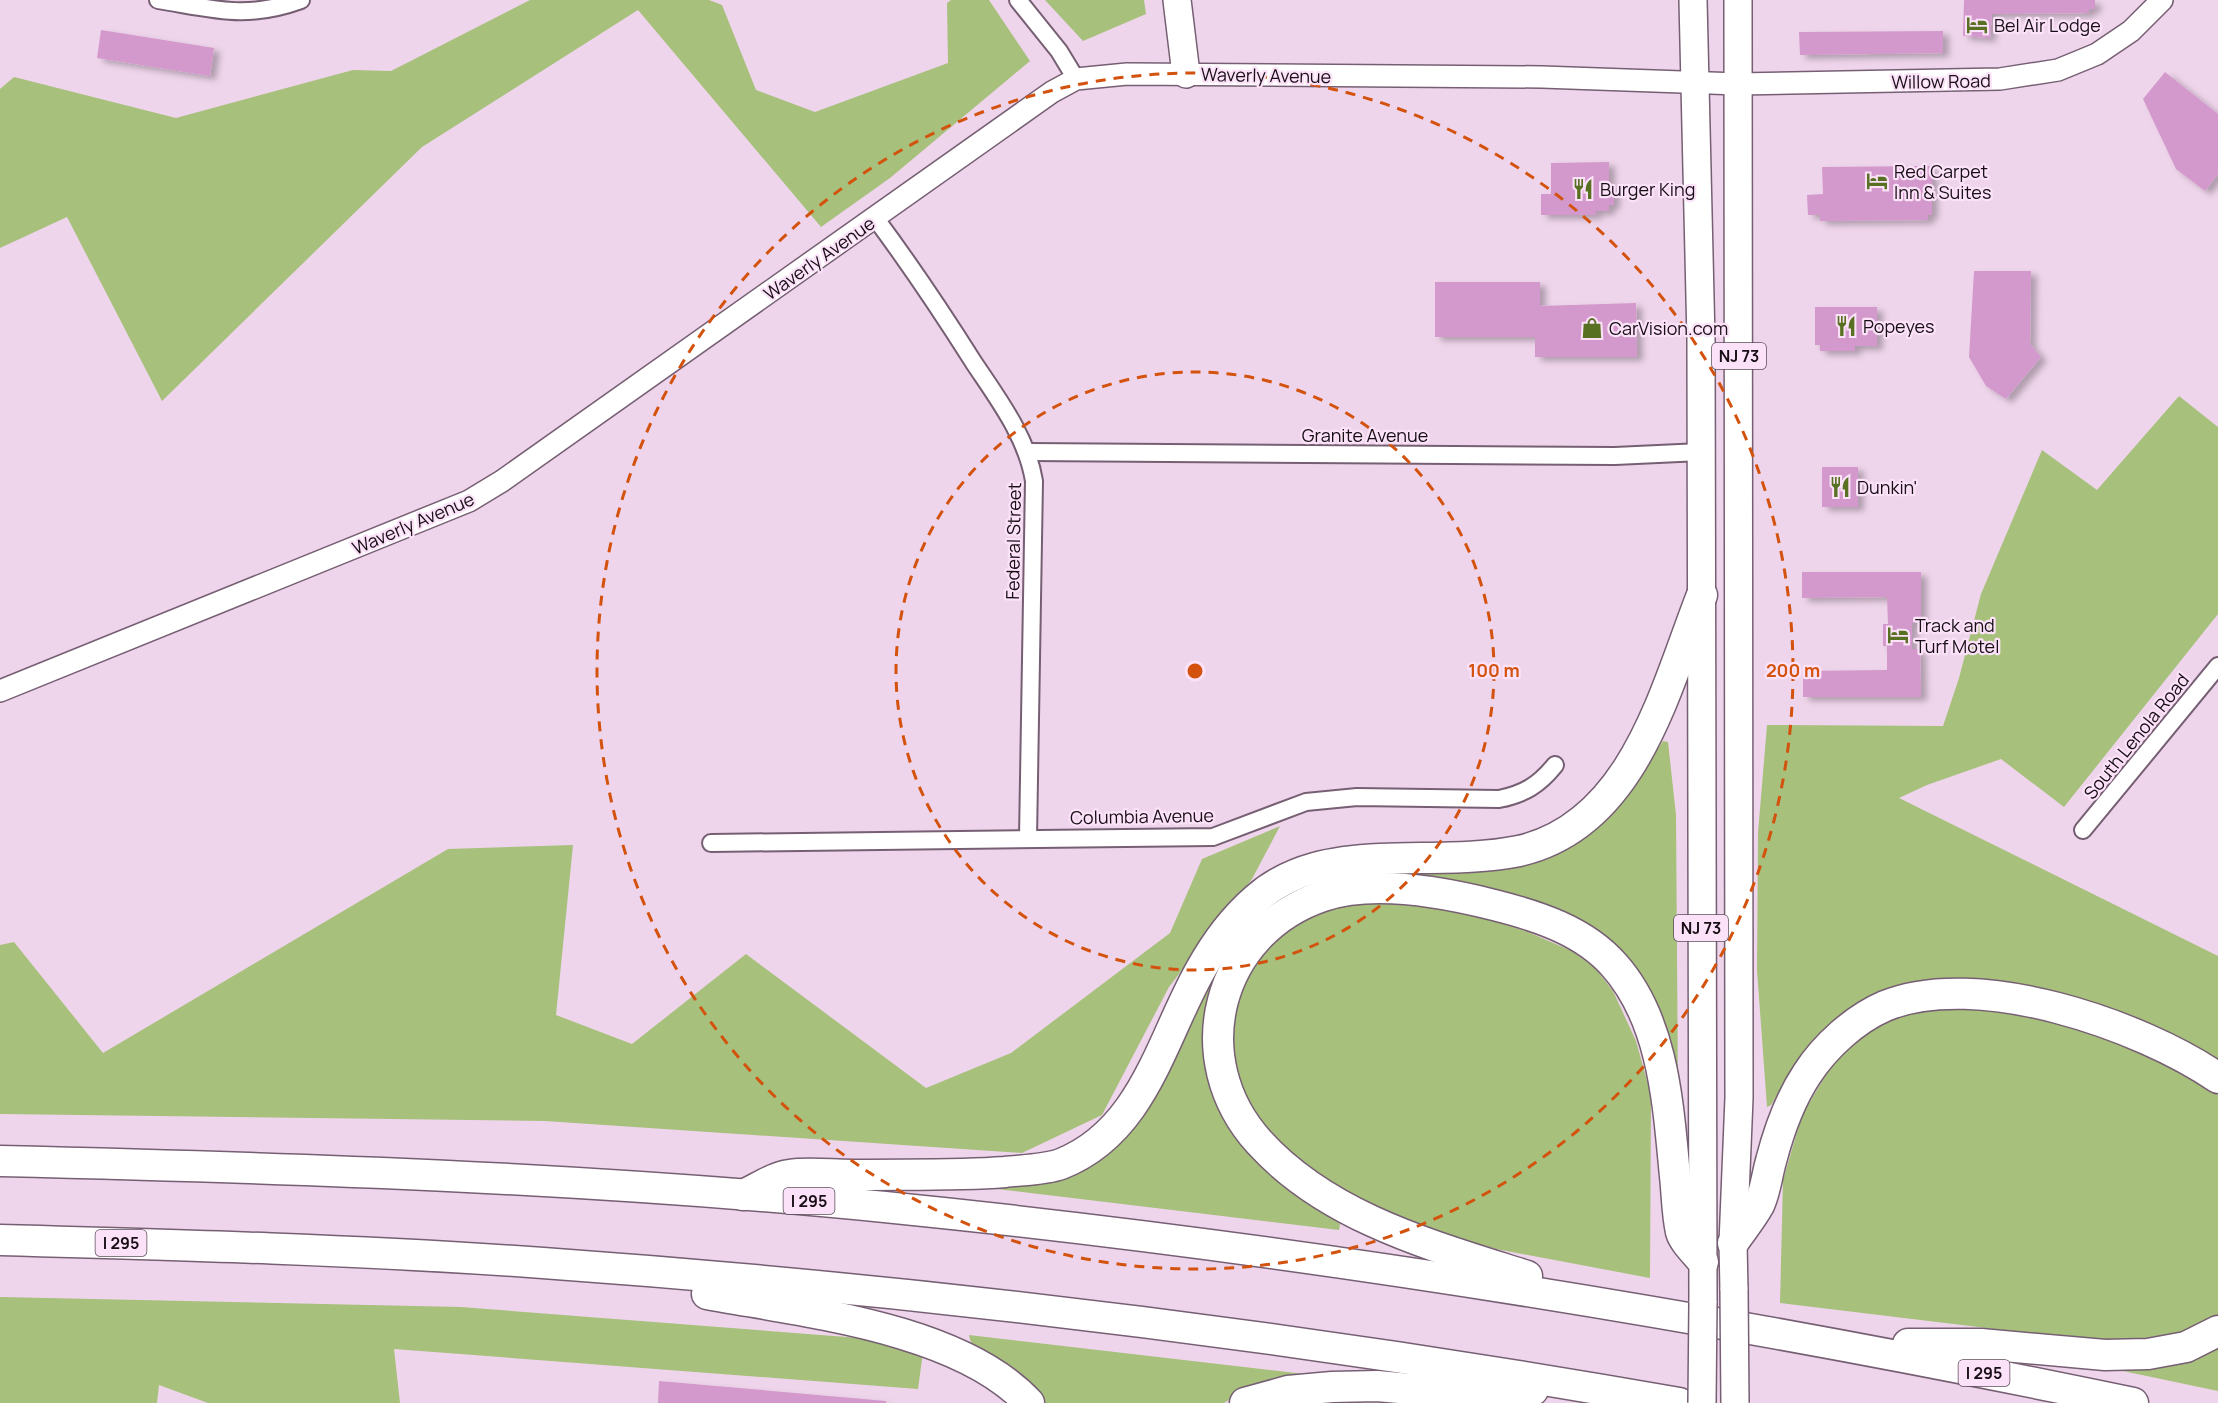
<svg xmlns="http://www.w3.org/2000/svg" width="2218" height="1403" font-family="Manrope,sans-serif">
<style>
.green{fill:#a7c07c}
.building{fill:#d399cc;filter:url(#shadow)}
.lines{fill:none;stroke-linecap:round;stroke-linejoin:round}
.minor-casing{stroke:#765f73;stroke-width:20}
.tertiary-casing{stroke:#765f73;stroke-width:24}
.trunk-casing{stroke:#765f73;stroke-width:30}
.motorway-casing{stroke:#765f73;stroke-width:33}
.minor{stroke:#fff;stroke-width:16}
.tertiary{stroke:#fff;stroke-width:21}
.trunk{stroke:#fff;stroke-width:27}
.motorway{stroke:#fff;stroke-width:30}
.trunk-bridge-casing{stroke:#765f73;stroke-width:30;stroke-linecap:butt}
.trunk-bridge{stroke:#fff;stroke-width:27}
.ring{fill:none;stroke:#d3520d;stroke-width:3;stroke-dasharray:10 8}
.labels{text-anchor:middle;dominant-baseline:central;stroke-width:4.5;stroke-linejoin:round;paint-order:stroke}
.shield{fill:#fce2f8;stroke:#5c4e5a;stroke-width:1.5}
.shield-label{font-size:16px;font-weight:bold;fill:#170e16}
.poi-label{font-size:18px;fill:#170e16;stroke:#fce2f8;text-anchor:start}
.street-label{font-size:18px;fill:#170e16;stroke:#fce2f8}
.centre{fill:#d3520d;stroke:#fce2f8;stroke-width:3}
.ring-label{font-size:18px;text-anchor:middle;font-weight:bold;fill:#d3520d;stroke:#fce2f8;stroke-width:4.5;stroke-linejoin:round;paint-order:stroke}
</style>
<defs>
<filter id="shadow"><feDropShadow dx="6" dy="4" stdDeviation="3" flood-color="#0004"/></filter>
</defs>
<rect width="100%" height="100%" fill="#efd5eb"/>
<g class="green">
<path d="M 530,0 L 709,0 L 722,5 L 756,90 L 815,112 L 948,63 L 947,3 L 951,0 L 989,0 L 1030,61 L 890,178 L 821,227 L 638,10 L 422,147 L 162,401 L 67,217 L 0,248 L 0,89 L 14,77 L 176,118 L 353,70 L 391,71 Z"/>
<path d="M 1045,0 L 1144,0 L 1146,14 L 1083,41 Z"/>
<path d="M 2179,396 L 2218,427 L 2218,614 L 2064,807 L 2001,759 L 1927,785 L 1899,798 L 2218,956 L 2218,1064 L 1983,984 L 1889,989 L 1856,1006 L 1796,1065 L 1771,1105 L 1767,1107 L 1757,970 L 1758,833 L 1767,725 L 1943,726 L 1959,678 L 1981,594 L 2042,450 L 2097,490 Z"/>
<path d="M 1663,741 L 1668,742 L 1676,815 L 1678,1092 L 1651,1001 L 1488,890 L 1276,906 L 1207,1058 L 1309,1202 L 1340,1224 L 1339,1230 L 980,1187 L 1107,1152 L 1133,1128 L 1151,1101 L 1229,942 L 1282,893 L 1324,876 L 1493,865 L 1638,778 Z"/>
<path d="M 1280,826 L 1252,879 L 1169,987 L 1102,1115 L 1022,1153 L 545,1121 L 0,1114 L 0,945 L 14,942 L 103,1053 L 448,849 L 573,845 L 556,1015 L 632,1044 L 746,954 L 926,1088 L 1011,1053 L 1170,933 L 1202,859 Z"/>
<path d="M 1351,904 L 1407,904 L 1459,910 L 1528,932 L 1572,951 L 1595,968 L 1613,991 L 1636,1041 L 1651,1095 L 1650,1278 L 1496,1249 L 1417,1227 L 1321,1180 L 1277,1144 L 1243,1095 L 1235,1069 L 1231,1043 L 1233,1013 L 1241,988 L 1268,945 L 1293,924 L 1320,912 Z"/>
<path d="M 1943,1007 C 2038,1010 2141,1037 2218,1095 L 2218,1315 L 2190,1331 L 2170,1337 L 2086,1340 L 1780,1303 L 1783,1180 L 1802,1115 L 1837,1056 L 1860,1034 L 1887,1019 L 1915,1010 Z"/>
<path d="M 0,1297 L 461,1307 L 873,1339 L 923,1352 L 918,1389 L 394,1349 L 400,1403 L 208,1403 L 159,1385 L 157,1403 L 0,1403 Z"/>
<path d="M 969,1335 L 1322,1376 L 1245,1390 L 1224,1403 L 1045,1403 C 1038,1396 1032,1389 1025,1383 C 1008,1368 973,1360 969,1335 Z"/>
<path d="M 2218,1345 L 2218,1391 L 2099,1366 Z"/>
</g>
<g class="building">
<path d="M 1964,0 L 2095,0 L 2095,9 L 2089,9 L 2089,13 L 1992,14 L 1990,38 L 1963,36 Z"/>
<path d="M 101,30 L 214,48 L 210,76 L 97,58 Z"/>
<path d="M 1943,31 L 1943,53 L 1800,55 L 1799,32 Z"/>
<path d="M 2165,72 L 2218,114 L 2218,174 L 2205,191 L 2176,169 L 2143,99 Z"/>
<path d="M 1609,162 L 1609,184 L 1614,184 L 1614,205 L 1609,205 L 1609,211 L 1596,211 L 1596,215 L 1541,215 L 1541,194 L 1551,194 L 1551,163 Z"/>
<path d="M 1932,166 L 1932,215 L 1928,215 L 1928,220 L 1820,221 L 1820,215 L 1808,215 L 1807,195 L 1823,194 L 1822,167 Z"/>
<path d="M 1974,271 L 2031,271 L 2030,344 L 2041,357 L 2006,399 L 1986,386 L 1969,357 Z"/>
<path d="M 1435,282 L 1540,282 L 1540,306 L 1636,303 L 1637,357 L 1535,357 L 1535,337 L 1435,337 Z"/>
<path d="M 1815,307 L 1877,307 L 1877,346 L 1855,346 L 1855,351 L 1820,351 L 1820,345 L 1815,345 Z"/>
<rect x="1822" y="467" width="36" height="40"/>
<path d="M 1802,572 L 1921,572 L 1921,623 L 1912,623 L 1912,649 L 1920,649 L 1921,697 L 1803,697 L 1803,671 L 1887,670 L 1887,646 L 1883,646 L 1883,624 L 1888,624 L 1887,597 L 1802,598 Z"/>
<path d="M 659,1381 L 886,1401 L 886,1403 L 658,1403 Z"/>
</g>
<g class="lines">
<defs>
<g id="minor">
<path d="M 158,0 C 214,9 246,20 301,0"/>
<path d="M 1018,0 L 1059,51 L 1076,79"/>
<path d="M 876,219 C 911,266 943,314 974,363 C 998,399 1027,437 1034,481 L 1028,838"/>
<path d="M 1028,452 L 1615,456 L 1701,452"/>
<path d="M 2083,830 L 2218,666"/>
<path d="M 711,843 L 1213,837 L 1306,802 L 1357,797 L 1499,799 C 1524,794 1539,785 1555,765"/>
</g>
<path id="tertiary" d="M 0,691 L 469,501 L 502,481 L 1052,92 L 1076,79 L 1127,74 L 1542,77 L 1738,84 L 2000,79 L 2058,70 L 2097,54 L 2131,31 L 2162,0"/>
<g id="trunk">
<path d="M 1177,0 L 1186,74"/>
<path d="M 1693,0 L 1701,340 L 1703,1303"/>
<path d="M 1734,1290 L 1733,1243 L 1739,1098 L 1738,0"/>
</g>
<g id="motorway">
<path d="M 0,1161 C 295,1168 591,1178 885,1207 C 1304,1249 1720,1317 2133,1403"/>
<path d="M 743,1195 C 757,1189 774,1177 789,1175 C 809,1172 832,1175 852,1175 C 903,1174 954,1176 1005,1172 C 1022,1170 1044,1170 1061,1164 C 1144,1131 1161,1039 1201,969 C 1216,942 1233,919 1256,899 C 1291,868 1335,861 1380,859 C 1425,857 1475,860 1519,851 C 1634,825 1665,689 1702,595"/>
<path d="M 0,1240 C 181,1245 362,1250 543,1263 C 923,1290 1304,1337 1679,1403"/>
<path d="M 1733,1243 C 1741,1231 1752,1218 1759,1205 C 1765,1193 1767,1175 1771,1161 C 1779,1130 1789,1101 1807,1074 C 1825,1046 1855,1019 1885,1006 C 1977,968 2141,1025 2218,1078"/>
<path d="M 1527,1276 C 1433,1246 1328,1218 1259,1142 C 1184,1059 1216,932 1323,896 C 1374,879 1443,892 1494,905 C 1538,916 1584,931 1614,965 C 1664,1021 1668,1105 1675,1176 C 1677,1194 1677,1214 1681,1232 C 1684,1242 1696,1253 1703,1262"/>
<path d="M 707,1294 C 804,1312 960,1328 1029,1403"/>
<path d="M 1908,1344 L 1981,1344 L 2105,1355 L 2148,1354 L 2186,1347 L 2218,1331"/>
<path d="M 1245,1403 L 1288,1391 L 1332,1387 L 1377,1386 L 1476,1395 L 1533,1390"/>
</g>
</defs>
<use href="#minor" class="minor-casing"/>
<use href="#tertiary" class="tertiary-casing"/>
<use href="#trunk" class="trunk-casing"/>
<use href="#motorway" class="motorway-casing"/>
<use href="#minor" class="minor"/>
<use href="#tertiary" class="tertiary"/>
<use href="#trunk" class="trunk"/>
<use href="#motorway" class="motorway"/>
<defs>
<g id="trunk-bridge">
<path d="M 1734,1290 L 1735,1403"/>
<path d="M 1702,1403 L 1703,1303"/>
</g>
</defs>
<use href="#trunk-bridge" class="trunk-bridge-casing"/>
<use href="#trunk-bridge" class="trunk-bridge"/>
</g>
<g class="ring">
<circle cx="1195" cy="671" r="299"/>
<circle cx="1195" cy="671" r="598"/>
</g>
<defs>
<symbol id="hotel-bare" viewBox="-9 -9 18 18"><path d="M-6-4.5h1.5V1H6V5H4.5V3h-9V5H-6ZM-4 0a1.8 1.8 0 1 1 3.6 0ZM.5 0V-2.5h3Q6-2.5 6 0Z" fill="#587021" stroke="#fce2f8" stroke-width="2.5" paint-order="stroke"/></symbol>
<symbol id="restaurant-bare" viewBox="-9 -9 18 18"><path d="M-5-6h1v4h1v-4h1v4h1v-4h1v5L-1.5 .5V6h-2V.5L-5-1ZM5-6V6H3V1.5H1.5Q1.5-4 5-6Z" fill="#587021" stroke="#fce2f8" stroke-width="2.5" paint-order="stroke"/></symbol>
<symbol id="shop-bare" viewBox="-9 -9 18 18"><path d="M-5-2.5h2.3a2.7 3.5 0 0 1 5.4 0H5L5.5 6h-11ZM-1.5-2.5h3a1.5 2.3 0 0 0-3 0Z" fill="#587021" stroke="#fce2f8" stroke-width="2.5" paint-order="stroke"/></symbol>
</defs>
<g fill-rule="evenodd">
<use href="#hotel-bare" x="1962" y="10" width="30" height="30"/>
<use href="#hotel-bare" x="1862" y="166" width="30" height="30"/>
<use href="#restaurant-bare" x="1568" y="174" width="30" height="30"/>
<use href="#restaurant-bare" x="1831" y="311" width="30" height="30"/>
<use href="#shop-bare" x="1577" y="313" width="30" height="30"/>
<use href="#restaurant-bare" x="1825" y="472" width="30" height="30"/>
<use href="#hotel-bare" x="1883" y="620" width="30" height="30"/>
</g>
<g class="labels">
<g class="shield">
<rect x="1712" y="343" width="54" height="26" rx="4.5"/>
<rect x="1674" y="915" width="54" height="26" rx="4.5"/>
<rect x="783.5" y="1188" width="51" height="26" rx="4.5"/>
<rect x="95.5" y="1230" width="51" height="26" rx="4.5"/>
<rect x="1958.5" y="1360" width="51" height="26" rx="4.5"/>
</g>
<g class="shield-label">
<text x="1739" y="356">NJ 73</text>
<text x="1701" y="928">NJ 73</text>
<text x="809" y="1201">I 295</text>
<text x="121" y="1243">I 295</text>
<text x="1984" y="1373">I 295</text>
</g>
<g class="poi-label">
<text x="1994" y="25">Bel Air Lodge</text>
<text x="1894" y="171">Red Carpet<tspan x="1894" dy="21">Inn &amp; Suites</tspan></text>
<text x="1600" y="189">Burger King</text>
<text x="1863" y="326">Popeyes</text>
<text x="1609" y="328">CarVision.com</text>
<text x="1857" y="487">Dunkin'</text>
<text x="1915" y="625">Track and<tspan x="1915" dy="21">Turf Motel</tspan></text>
</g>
<g class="street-label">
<text transform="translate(1266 75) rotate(1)">Waverly Avenue</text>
<text transform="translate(1941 81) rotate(-1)">Willow Road</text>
<text transform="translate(819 258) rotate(-35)">Waverly Avenue</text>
<text x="1365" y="435">Granite Avenue</text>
<text transform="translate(413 523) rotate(-23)">Waverly Avenue</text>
<text transform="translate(1013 541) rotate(-89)">Federal Street</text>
<text transform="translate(2136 736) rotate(-51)">South Lenola Road</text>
<text transform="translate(1142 816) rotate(-1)">Columbia Avenue</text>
</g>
</g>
<circle cx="1195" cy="671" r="9" class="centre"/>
<g class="ring-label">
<text x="1494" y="677">100 m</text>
<text x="1793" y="677">200 m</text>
</g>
</svg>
